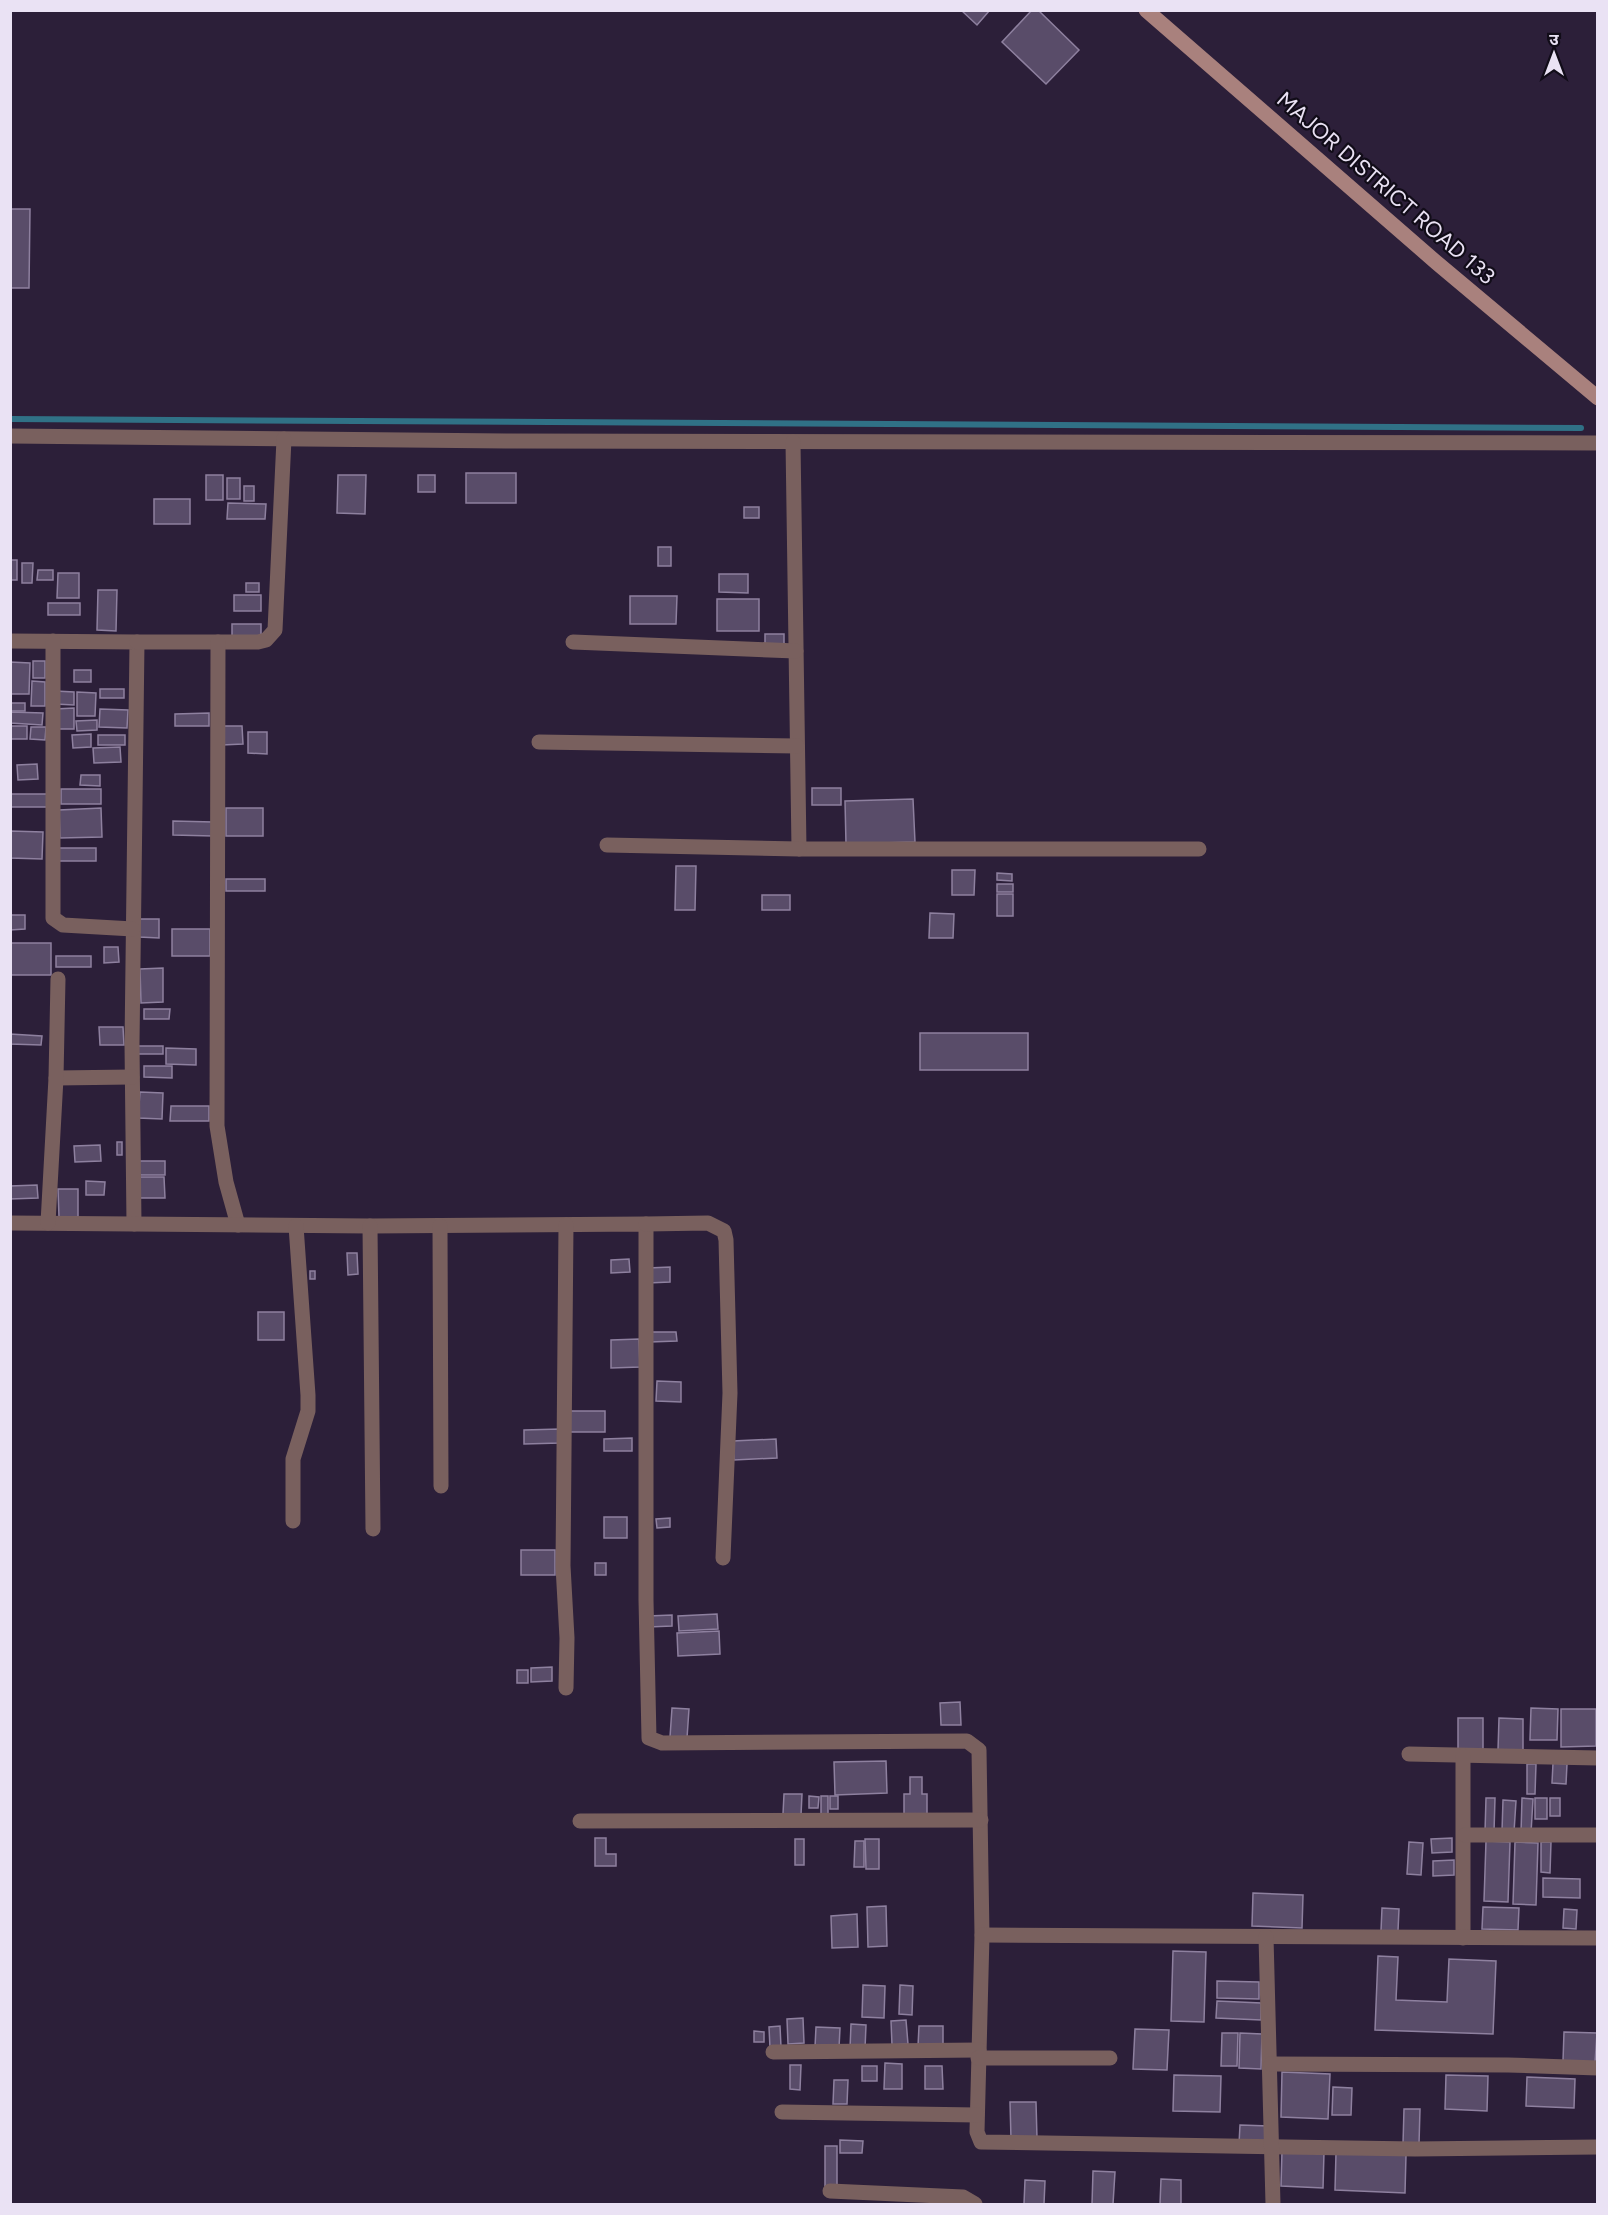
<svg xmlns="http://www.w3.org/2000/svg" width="1608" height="2215" font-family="Figtree,'Noto Sans Devanagari',sans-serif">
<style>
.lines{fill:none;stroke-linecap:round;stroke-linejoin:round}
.stream{stroke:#307186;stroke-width:6}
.building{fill:#594c69;stroke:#8e809f;stroke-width:1.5}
.minor{stroke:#79605e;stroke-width:15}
.secondary{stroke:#a9817d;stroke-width:15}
.labels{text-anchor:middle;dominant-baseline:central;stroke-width:4.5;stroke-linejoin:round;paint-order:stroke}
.street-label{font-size:22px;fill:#eae2f4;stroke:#110c18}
</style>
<rect width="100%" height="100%" fill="#2c1f39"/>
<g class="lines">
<path class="stream" d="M 10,419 L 1581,428"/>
</g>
<g class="building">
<path d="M 961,10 L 990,10 L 977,25 Z"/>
<path d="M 1032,10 L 1038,10 L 1079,50 L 1046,84 L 1002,42 Z"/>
<path d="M 10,209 L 30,209 L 29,288 L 10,288 Z"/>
<rect x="466" y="473" width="50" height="30"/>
<rect x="206" y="475" width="17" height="25"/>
<path d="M 338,475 L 366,475 L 365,514 L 337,513 Z"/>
<rect x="418" y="475" width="17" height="17"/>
<rect x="227" y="478" width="13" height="21"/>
<rect x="244" y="486" width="10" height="15"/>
<rect x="154" y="499" width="36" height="25"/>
<path d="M 228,503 L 266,504 L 265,519 L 227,519 Z"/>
<rect x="744" y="507" width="15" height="11"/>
<rect x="658" y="547" width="13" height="19"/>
<rect x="10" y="560" width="7" height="20"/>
<path d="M 22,563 L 33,563 L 32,583 L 22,583 Z"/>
<path d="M 38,570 L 53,570 L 53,580 L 37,580 Z"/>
<path d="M 58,573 L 79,573 L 79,598 L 57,598 Z"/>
<path d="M 719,574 L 748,574 L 748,593 L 719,592 Z"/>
<rect x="246" y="583" width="13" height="9"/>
<path d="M 98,590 L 117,590 L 116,631 L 97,630 Z"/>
<rect x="234" y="595" width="27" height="16"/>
<path d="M 630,596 L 677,596 L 676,624 L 630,624 Z"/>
<rect x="717" y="599" width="42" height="32"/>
<rect x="48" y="603" width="32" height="12"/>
<path d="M 232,624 L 261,624 L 261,638 L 232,637 Z"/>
<rect x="765" y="634" width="19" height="14"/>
<rect x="33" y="661" width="12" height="17"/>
<path d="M 10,662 L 30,663 L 29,694 L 10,694 Z"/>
<rect x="74" y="670" width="17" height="12"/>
<path d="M 32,681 L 45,682 L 45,706 L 31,706 Z"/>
<rect x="100" y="689" width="24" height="9"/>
<path d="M 55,691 L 74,692 L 74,705 L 55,704 Z"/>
<path d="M 77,692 L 96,693 L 95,716 L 77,716 Z"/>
<rect x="10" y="703" width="15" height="8"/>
<path d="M 74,708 L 74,729 L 55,729 L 55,709 Z"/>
<path d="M 100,709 L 128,710 L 127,728 L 99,727 Z"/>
<path d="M 10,712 L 43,713 L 42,725 L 10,723 Z"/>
<path d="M 209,713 L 209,726 L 175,726 L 175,714 Z"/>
<path d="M 97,720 L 97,730 L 77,731 L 76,721 Z"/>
<rect x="10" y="726" width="17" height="13"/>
<path d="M 221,726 L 242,726 L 243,744 L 222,745 Z"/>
<path d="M 31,727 L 46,727 L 45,740 L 30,739 Z"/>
<path d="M 248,732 L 267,732 L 267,754 L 248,753 Z"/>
<path d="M 91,734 L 91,747 L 73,748 L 72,735 Z"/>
<rect x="98" y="735" width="27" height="10"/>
<path d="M 120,747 L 121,762 L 94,763 L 93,748 Z"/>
<path d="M 37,764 L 38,779 L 18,780 L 17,765 Z"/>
<path d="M 81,775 L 100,775 L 100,786 L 80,785 Z"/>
<rect x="812" y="788" width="29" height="17"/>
<rect x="61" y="789" width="40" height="15"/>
<rect x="10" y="794" width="41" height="13"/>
<path d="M 913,799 L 915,842 L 846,844 L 845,801 Z"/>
<path d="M 101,808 L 102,837 L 60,838 L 59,810 Z"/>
<rect x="226" y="808" width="37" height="28"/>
<path d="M 173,821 L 213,822 L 213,836 L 173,835 Z"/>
<path d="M 10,831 L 43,832 L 42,859 L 10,858 Z"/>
<rect x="57" y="848" width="39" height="13"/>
<path d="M 676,866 L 696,866 L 695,910 L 675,910 Z"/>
<path d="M 952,870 L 975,870 L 974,895 L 952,895 Z"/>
<path d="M 997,873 L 1012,874 L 1012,881 L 997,880 Z"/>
<rect x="226" y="879" width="39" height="12"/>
<rect x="997" y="884" width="16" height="8"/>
<rect x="997" y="894" width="16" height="22"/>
<rect x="762" y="895" width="28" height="15"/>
<path d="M 930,913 L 954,914 L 953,938 L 929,938 Z"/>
<path d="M 10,915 L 25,915 L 25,929 L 10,930 Z"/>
<path d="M 139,919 L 159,919 L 159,938 L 139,937 Z"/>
<rect x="172" y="929" width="38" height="27"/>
<rect x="10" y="943" width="41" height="32"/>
<path d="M 104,947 L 118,947 L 119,962 L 104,963 Z"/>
<rect x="56" y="956" width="35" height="11"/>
<path d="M 163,968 L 163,1002 L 141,1003 L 140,969 Z"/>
<path d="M 144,1009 L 170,1009 L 169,1019 L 144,1019 Z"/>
<path d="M 99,1027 L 123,1027 L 124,1045 L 100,1045 Z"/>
<rect x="920" y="1033" width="108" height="37"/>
<path d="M 10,1034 L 42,1036 L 41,1045 L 10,1044 Z"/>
<rect x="137" y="1046" width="26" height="8"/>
<path d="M 166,1048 L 196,1049 L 196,1065 L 166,1064 Z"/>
<path d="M 144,1066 L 172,1066 L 172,1078 L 144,1077 Z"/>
<path d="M 140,1092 L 163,1093 L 162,1119 L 138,1118 Z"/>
<path d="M 171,1106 L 209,1106 L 209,1121 L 170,1121 Z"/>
<rect x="117" y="1142" width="5" height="13"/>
<path d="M 100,1145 L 101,1161 L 75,1162 L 74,1146 Z"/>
<rect x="138" y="1161" width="27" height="14"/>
<path d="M 137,1177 L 164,1177 L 165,1198 L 138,1198 Z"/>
<path d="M 86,1181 L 105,1182 L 104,1195 L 86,1195 Z"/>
<path d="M 37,1185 L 38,1198 L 10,1199 L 10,1186 Z"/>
<path d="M 58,1189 L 78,1189 L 78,1217 L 59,1217 Z"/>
<path d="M 347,1253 L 357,1253 L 358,1274 L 348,1275 Z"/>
<path d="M 629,1259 L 630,1272 L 611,1273 L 611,1260 Z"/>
<path d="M 670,1267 L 670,1282 L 648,1283 L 648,1268 Z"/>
<rect x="310" y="1271" width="5" height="8"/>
<rect x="258" y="1312" width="26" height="28"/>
<path d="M 650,1332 L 676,1332 L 677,1341 L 650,1342 Z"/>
<path d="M 639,1339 L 640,1367 L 611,1368 L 611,1340 Z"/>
<path d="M 657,1381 L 681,1382 L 681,1402 L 656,1401 Z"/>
<rect x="567" y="1411" width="38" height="21"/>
<path d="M 560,1429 L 560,1443 L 524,1444 L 524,1430 Z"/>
<path d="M 632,1438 L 632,1451 L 604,1451 L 604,1439 Z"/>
<path d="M 776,1439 L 777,1458 L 734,1460 L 733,1441 Z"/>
<rect x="604" y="1517" width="23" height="21"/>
<path d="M 670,1518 L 670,1527 L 657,1528 L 656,1519 Z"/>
<rect x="521" y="1550" width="34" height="25"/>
<rect x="595" y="1563" width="11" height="12"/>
<path d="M 717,1614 L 718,1629 L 679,1631 L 678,1616 Z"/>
<path d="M 672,1615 L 672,1626 L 648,1627 L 648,1616 Z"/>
<path d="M 719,1631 L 720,1654 L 678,1656 L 677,1633 Z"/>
<path d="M 552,1667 L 552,1681 L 531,1682 L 531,1668 Z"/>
<rect x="517" y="1670" width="11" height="13"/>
<path d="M 960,1702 L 961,1725 L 941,1725 L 940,1703 Z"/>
<path d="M 672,1708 L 689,1709 L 687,1738 L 670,1737 Z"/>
<path d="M 1531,1708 L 1558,1709 L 1557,1740 L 1530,1740 Z"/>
<path d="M 1561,1709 L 1596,1709 L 1596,1746 L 1561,1747 Z"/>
<rect x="1458" y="1718" width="25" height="34"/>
<path d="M 1499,1718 L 1523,1719 L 1523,1751 L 1498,1750 Z"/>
<path d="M 886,1761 L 887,1793 L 835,1795 L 834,1762 Z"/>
<path d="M 1553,1763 L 1567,1764 L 1566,1784 L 1552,1783 Z"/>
<path d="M 1527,1764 L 1536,1764 L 1535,1794 L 1527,1794 Z"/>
<path d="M 910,1777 L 922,1777 L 922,1794 L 927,1794 L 927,1818 L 904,1818 L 904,1794 L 910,1794 Z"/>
<path d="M 784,1794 L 802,1794 L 801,1815 L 783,1814 Z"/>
<path d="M 809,1796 L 819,1797 L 818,1808 L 809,1808 Z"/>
<rect x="821" y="1796" width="7" height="18"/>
<rect x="830" y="1796" width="8" height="13"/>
<path d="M 1486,1798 L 1495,1798 L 1494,1832 L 1485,1832 Z"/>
<path d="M 1522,1798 L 1533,1799 L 1531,1833 L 1521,1833 Z"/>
<rect x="1535" y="1798" width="12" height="21"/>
<rect x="1550" y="1798" width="10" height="18"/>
<path d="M 1503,1800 L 1516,1801 L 1514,1832 L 1502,1831 Z"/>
<path d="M 595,1838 L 606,1838 L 606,1854 L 616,1854 L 616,1866 L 595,1866 Z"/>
<path d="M 1452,1838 L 1452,1852 L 1432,1853 L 1431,1839 Z"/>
<rect x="795" y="1839" width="9" height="26"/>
<path d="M 865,1839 L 879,1839 L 879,1869 L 866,1869 Z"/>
<path d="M 855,1841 L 864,1841 L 864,1867 L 854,1867 Z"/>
<path d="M 1486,1841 L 1510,1842 L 1508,1902 L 1484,1901 Z"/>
<path d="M 1409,1842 L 1423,1843 L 1421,1875 L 1407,1874 Z"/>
<path d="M 1515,1842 L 1538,1843 L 1536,1905 L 1513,1904 Z"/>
<path d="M 1541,1842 L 1551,1842 L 1550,1873 L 1541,1872 Z"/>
<path d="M 1454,1860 L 1454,1875 L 1433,1876 L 1433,1861 Z"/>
<path d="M 1543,1878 L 1580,1879 L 1580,1898 L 1543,1897 Z"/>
<path d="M 1253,1893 L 1303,1895 L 1302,1928 L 1252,1926 Z"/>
<path d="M 886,1906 L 887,1946 L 868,1947 L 867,1907 Z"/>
<path d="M 1483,1907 L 1519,1908 L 1518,1930 L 1482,1929 Z"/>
<path d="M 1382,1908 L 1399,1909 L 1398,1931 L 1381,1931 Z"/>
<path d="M 1564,1909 L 1577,1910 L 1576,1929 L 1563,1928 Z"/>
<path d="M 857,1914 L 858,1947 L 832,1948 L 831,1916 Z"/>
<path d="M 1173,1951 L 1206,1952 L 1204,2022 L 1171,2021 Z"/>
<path d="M 1378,1956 L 1398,1957 L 1396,2000 L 1447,2002 L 1449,1959 L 1496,1961 L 1493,2034 L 1375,2030 Z"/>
<path d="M 1217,1981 L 1259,1982 L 1259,1999 L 1217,1998 Z"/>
<path d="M 863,1985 L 885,1986 L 884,2018 L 862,2017 Z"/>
<path d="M 900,1985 L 913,1986 L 912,2015 L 899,2014 Z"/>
<path d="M 1217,2001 L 1261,2003 L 1261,2020 L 1216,2018 Z"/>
<path d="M 803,2018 L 804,2043 L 788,2044 L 787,2019 Z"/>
<path d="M 906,2020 L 908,2044 L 892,2045 L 891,2021 Z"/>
<path d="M 851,2024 L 866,2025 L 865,2049 L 850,2049 Z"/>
<path d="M 780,2026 L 781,2047 L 770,2048 L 769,2027 Z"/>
<path d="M 919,2026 L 943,2026 L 943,2047 L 918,2046 Z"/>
<path d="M 816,2027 L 840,2028 L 839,2048 L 815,2047 Z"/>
<path d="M 1135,2029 L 1169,2030 L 1167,2070 L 1133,2069 Z"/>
<path d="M 754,2031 L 764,2032 L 764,2042 L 754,2042 Z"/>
<path d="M 1564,2032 L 1597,2033 L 1595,2063 L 1563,2061 Z"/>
<path d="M 1222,2033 L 1238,2033 L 1237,2066 L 1221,2066 Z"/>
<path d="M 1240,2033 L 1262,2034 L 1261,2069 L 1239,2068 Z"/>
<path d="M 885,2063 L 902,2064 L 902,2089 L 884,2089 Z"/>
<path d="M 790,2065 L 801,2065 L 800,2090 L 790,2089 Z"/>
<rect x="862" y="2066" width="15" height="15"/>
<path d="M 925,2066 L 942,2066 L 943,2089 L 925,2089 Z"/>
<path d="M 1282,2072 L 1330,2074 L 1328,2119 L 1281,2117 Z"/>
<path d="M 1174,2075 L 1221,2076 L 1220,2112 L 1173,2111 Z"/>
<path d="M 1446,2075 L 1488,2076 L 1487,2111 L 1445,2109 Z"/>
<path d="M 1527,2077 L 1575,2079 L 1574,2108 L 1526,2106 Z"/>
<path d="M 834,2080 L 848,2080 L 847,2104 L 833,2104 Z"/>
<path d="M 1333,2087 L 1352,2088 L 1351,2115 L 1332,2115 Z"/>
<path d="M 1010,2102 L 1036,2102 L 1037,2138 L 1011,2139 Z"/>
<path d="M 1404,2109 L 1420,2109 L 1419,2144 L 1403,2144 Z"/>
<path d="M 1240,2125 L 1269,2126 L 1268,2145 L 1239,2144 Z"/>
<path d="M 840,2140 L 863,2141 L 862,2153 L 840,2153 Z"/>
<rect x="825" y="2146" width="12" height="40"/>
<path d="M 1282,2151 L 1324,2152 L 1323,2188 L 1281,2186 Z"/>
<path d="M 1336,2153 L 1406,2155 L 1405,2193 L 1335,2190 Z"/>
<path d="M 1093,2171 L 1115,2172 L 1113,2204 L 1092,2204 Z"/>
<path d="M 1161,2179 L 1181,2180 L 1181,2204 L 1160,2204 Z"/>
<path d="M 1025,2180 L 1045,2181 L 1044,2204 L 1024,2204 Z"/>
</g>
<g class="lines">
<g class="minor">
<path d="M 10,436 L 506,441 L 1598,443"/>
<path d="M 793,442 L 799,849 L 1199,849"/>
<path d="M 10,641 L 137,642 L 132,1044 L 134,1224"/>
<path d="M 53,641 L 53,918 L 63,925 L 133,929"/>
<path d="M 137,642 L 258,642 L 266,640 L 275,630 L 284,439"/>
<path d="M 218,642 L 217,1126 L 226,1182 L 238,1225"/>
<path d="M 573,642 L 796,651"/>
<path d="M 539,742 L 797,746"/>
<path d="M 607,845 L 799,849"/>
<path d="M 56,1078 L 132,1077"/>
<path d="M 10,1223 L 370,1226 L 646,1224 L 646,1600 L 649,1738 L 662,1743 L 967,1741 L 979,1750 L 982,1935 L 977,2132 L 981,2142 L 1415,2149 L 1598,2147"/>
<path d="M 48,1223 L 56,1078 L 58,979"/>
<path d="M 646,1224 L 708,1223 L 724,1231 L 726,1240 L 730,1393 L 723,1558"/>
<path d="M 370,1226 L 373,1529"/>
<path d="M 440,1226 L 441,1486"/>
<path d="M 293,1521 L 293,1459 L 308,1411 L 308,1395 L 296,1226"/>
<path d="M 566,1688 L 567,1638 L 563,1566 L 566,1225"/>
<path d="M 1409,1754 L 1598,1758"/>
<path d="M 1463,1756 L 1463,1938"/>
<path d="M 580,1821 L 981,1820"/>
<path d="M 1465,1835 L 1598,1835"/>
<path d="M 982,1935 L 1598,1938"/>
<path d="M 1266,1937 L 1273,2204"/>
<path d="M 773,2052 L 979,2050"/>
<path d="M 978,2058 L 1110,2058"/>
<path d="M 1271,2064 L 1508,2065 L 1598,2068"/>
<path d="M 782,2112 L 977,2115"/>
<path d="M 830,2191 L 963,2197 L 975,2204"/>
</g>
<path class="secondary" d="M 1146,10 L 1437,263 L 1598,398"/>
</g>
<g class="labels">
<g class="street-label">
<text transform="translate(1386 188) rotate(41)">MAJOR DISTRICT ROAD 133</text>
</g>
</g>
<rect width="1608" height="2215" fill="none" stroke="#eae2f4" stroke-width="24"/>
<g transform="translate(1554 54)" stroke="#110c18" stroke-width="4.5" paint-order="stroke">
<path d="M0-4.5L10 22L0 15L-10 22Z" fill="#eae2f4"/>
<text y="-9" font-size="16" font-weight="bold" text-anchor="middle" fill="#eae2f4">उ</text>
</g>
</svg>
